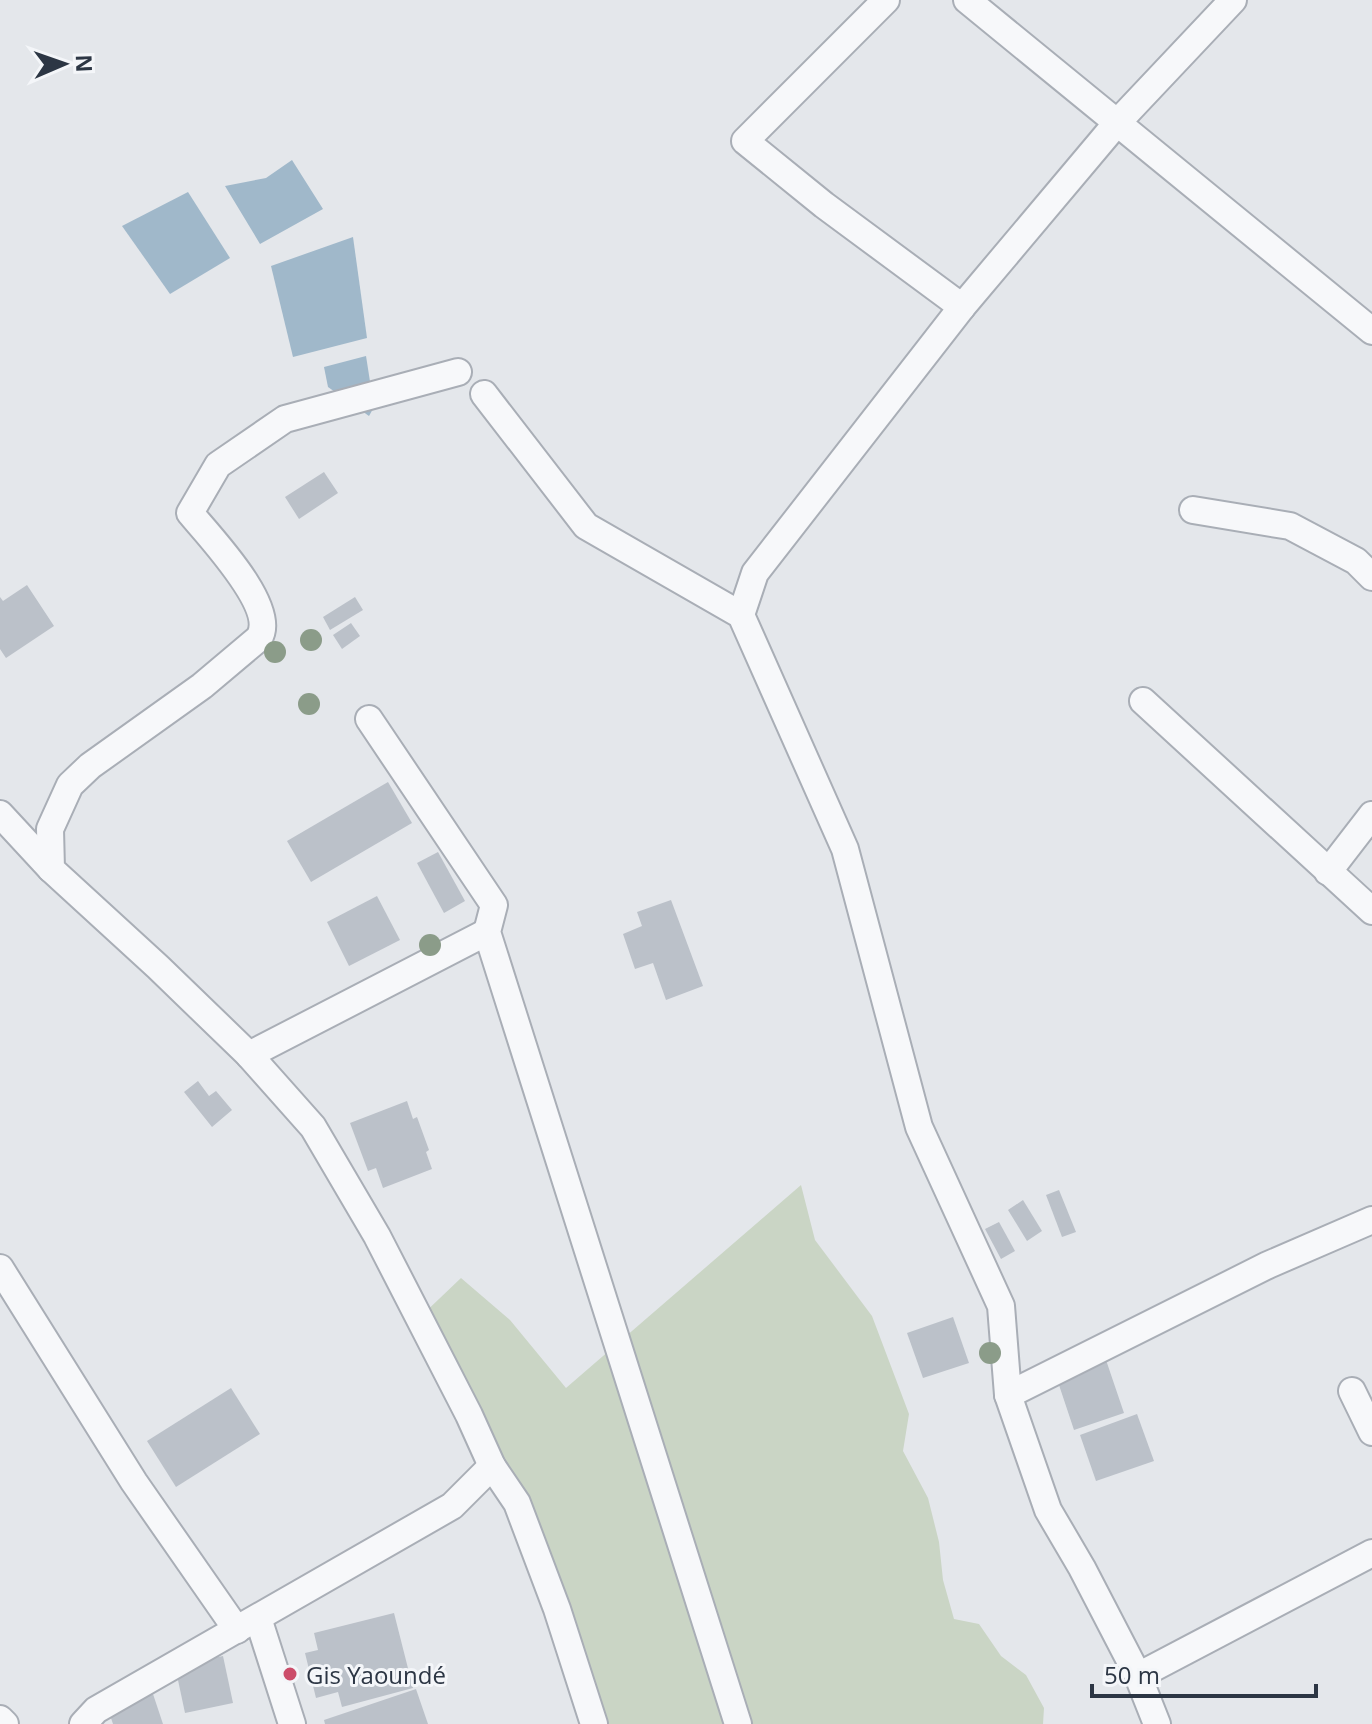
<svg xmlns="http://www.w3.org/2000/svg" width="1372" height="1724" font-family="'Open Sans',sans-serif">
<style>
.green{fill:#cad5c5}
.water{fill:#a0b8ca}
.building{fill:#bbc1c9}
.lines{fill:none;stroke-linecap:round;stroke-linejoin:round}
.minor-casing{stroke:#a9aeb6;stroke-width:30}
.minor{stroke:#f7f8fa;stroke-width:26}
.tree{fill:#8b9c89}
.poi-dot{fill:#cc4d6a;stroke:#f4f6f9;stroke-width:3}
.labels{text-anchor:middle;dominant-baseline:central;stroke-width:6;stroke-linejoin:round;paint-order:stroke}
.poi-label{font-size:24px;fill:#2c3644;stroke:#f4f6f9;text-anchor:start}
</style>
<rect width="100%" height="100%" fill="#e4e7eb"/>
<path class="green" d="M 801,1185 L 815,1240 L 872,1316 L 909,1414 L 903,1451 L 928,1498 L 939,1542 L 943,1580 L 954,1619 L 979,1624 L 1001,1656 L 1026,1675 L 1044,1708 L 1043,1724 L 594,1724 L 557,1609 L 418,1319 L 461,1278 L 510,1320 L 566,1388 Z"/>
<g class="water">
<path d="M 292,160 L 323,209 L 260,244 L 225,186 L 266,178 Z"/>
<path d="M 188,192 L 230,258 L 170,294 L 122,226 Z"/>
<path d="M 353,237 L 367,338 L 293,357 L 271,266 Z"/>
<path d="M 366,356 L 374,407 L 369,416 L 328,387 L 324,367 Z"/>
</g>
<g class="building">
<path d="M 324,472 L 338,493 L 299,519 L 285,497 Z"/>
<path d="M 27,585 L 54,626 L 6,658 L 0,649 L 0,597 L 3,601 Z"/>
<path d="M 355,597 L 363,610 L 330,630 L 323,617 Z"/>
<path d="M 351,623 L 360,636 L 342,649 L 333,635 Z"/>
<path d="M 388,782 L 412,823 L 311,882 L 287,841 Z"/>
<path d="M 438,852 L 465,901 L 444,913 L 417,863 Z"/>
<path d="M 377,896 L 400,940 L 349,966 L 327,922 Z"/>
<path d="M 671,900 L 703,986 L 666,1000 L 653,963 L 635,969 L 623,934 L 642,926 L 637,912 Z"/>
<path d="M 198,1081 L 209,1096 L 216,1091 L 232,1110 L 212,1127 L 184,1092 Z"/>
<path d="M 407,1101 L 413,1119 L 417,1117 L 429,1150 L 426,1152 L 432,1169 L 383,1188 L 376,1168 L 368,1171 L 350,1123 Z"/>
<path d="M 1059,1190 L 1076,1232 L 1062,1237 L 1046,1195 Z"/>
<path d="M 1023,1200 L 1042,1231 L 1027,1241 L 1008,1210 Z"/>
<path d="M 999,1222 L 1015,1251 L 1001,1259 L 985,1229 Z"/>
<path d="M 953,1317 L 969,1363 L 923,1378 L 907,1333 Z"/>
<path d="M 1106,1360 L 1124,1413 L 1074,1430 L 1058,1382 L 1079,1376 L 1077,1370 Z"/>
<path d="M 231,1388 L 260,1434 L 176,1487 L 147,1441 Z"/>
<path d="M 1137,1414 L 1154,1461 L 1096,1481 L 1080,1435 Z"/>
<path d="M 394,1613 L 413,1688 L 342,1707 L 338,1692 L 316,1698 L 305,1653 L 318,1650 L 314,1633 Z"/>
<path d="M 223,1656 L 233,1703 L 185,1713 L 175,1666 Z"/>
<path d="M 416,1689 L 428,1724 L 325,1724 L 324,1720 Z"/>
<path d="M 153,1694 L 163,1724 L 113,1724 L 108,1709 Z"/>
</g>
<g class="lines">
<defs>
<g id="minor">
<path d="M 886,0 L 745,141 L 824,205 L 962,307"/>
<path d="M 967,0 L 1372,331"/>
<path d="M 458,372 L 285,419 L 218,465 L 190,513 C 210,537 278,608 259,638 L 202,686 L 90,766 L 70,785 L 50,829 L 51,869 L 158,967 L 249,1055 L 313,1127 L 377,1236 L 469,1415 L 492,1466 L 517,1503 L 557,1609 L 594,1724"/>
<path d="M 484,394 L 586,526 L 741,615 L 845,849 L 919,1127 L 1001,1306 L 1008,1395 L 1048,1510 L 1082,1568 L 1138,1676 L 1157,1724"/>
<path d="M 1193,510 L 1290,526 L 1356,561 L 1372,577"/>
<path d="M 741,615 L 755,573 L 962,307 L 1116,124 L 1233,0"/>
<path d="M 1143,701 L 1372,911"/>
<path d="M 369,719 L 494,905 L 487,932 L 738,1724"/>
<path d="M 0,814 L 51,869"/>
<path d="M 1328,872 L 1372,815"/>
<path d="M 249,1055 L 487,932"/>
<path d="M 0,1268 L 134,1482 L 237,1630"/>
<path d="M 1352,1391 L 1372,1432"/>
<path d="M 1008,1395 L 1268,1265 L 1372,1220"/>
<path d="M 258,1618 L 292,1724"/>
<path d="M 1138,1676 L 1372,1553"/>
<path d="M 0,1719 L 5,1724"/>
<path d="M 83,1724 L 96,1710 L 452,1506 L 492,1466"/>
</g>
</defs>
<use href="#minor" class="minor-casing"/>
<use href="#minor" class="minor"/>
</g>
<g class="tree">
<circle cx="311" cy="640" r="11"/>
<circle cx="275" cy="652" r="11"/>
<circle cx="309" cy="704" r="11"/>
<circle cx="430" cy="945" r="11"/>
<circle cx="990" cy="1353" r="11"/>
</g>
<circle class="poi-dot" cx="290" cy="1674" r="8"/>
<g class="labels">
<g class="poi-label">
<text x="306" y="1674">Gis Yaoundé</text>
</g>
</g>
<g transform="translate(64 64) rotate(88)" stroke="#f4f6f9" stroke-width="6" paint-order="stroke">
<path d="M0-6L14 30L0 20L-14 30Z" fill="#2c3644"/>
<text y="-12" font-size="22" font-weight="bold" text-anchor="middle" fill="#2c3644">N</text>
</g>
<path d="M1092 1684v12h224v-12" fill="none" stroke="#2c3644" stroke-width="4"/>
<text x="1104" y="1684" font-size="24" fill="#2c3644" stroke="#f4f6f9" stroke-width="6" paint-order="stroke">50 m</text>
</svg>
